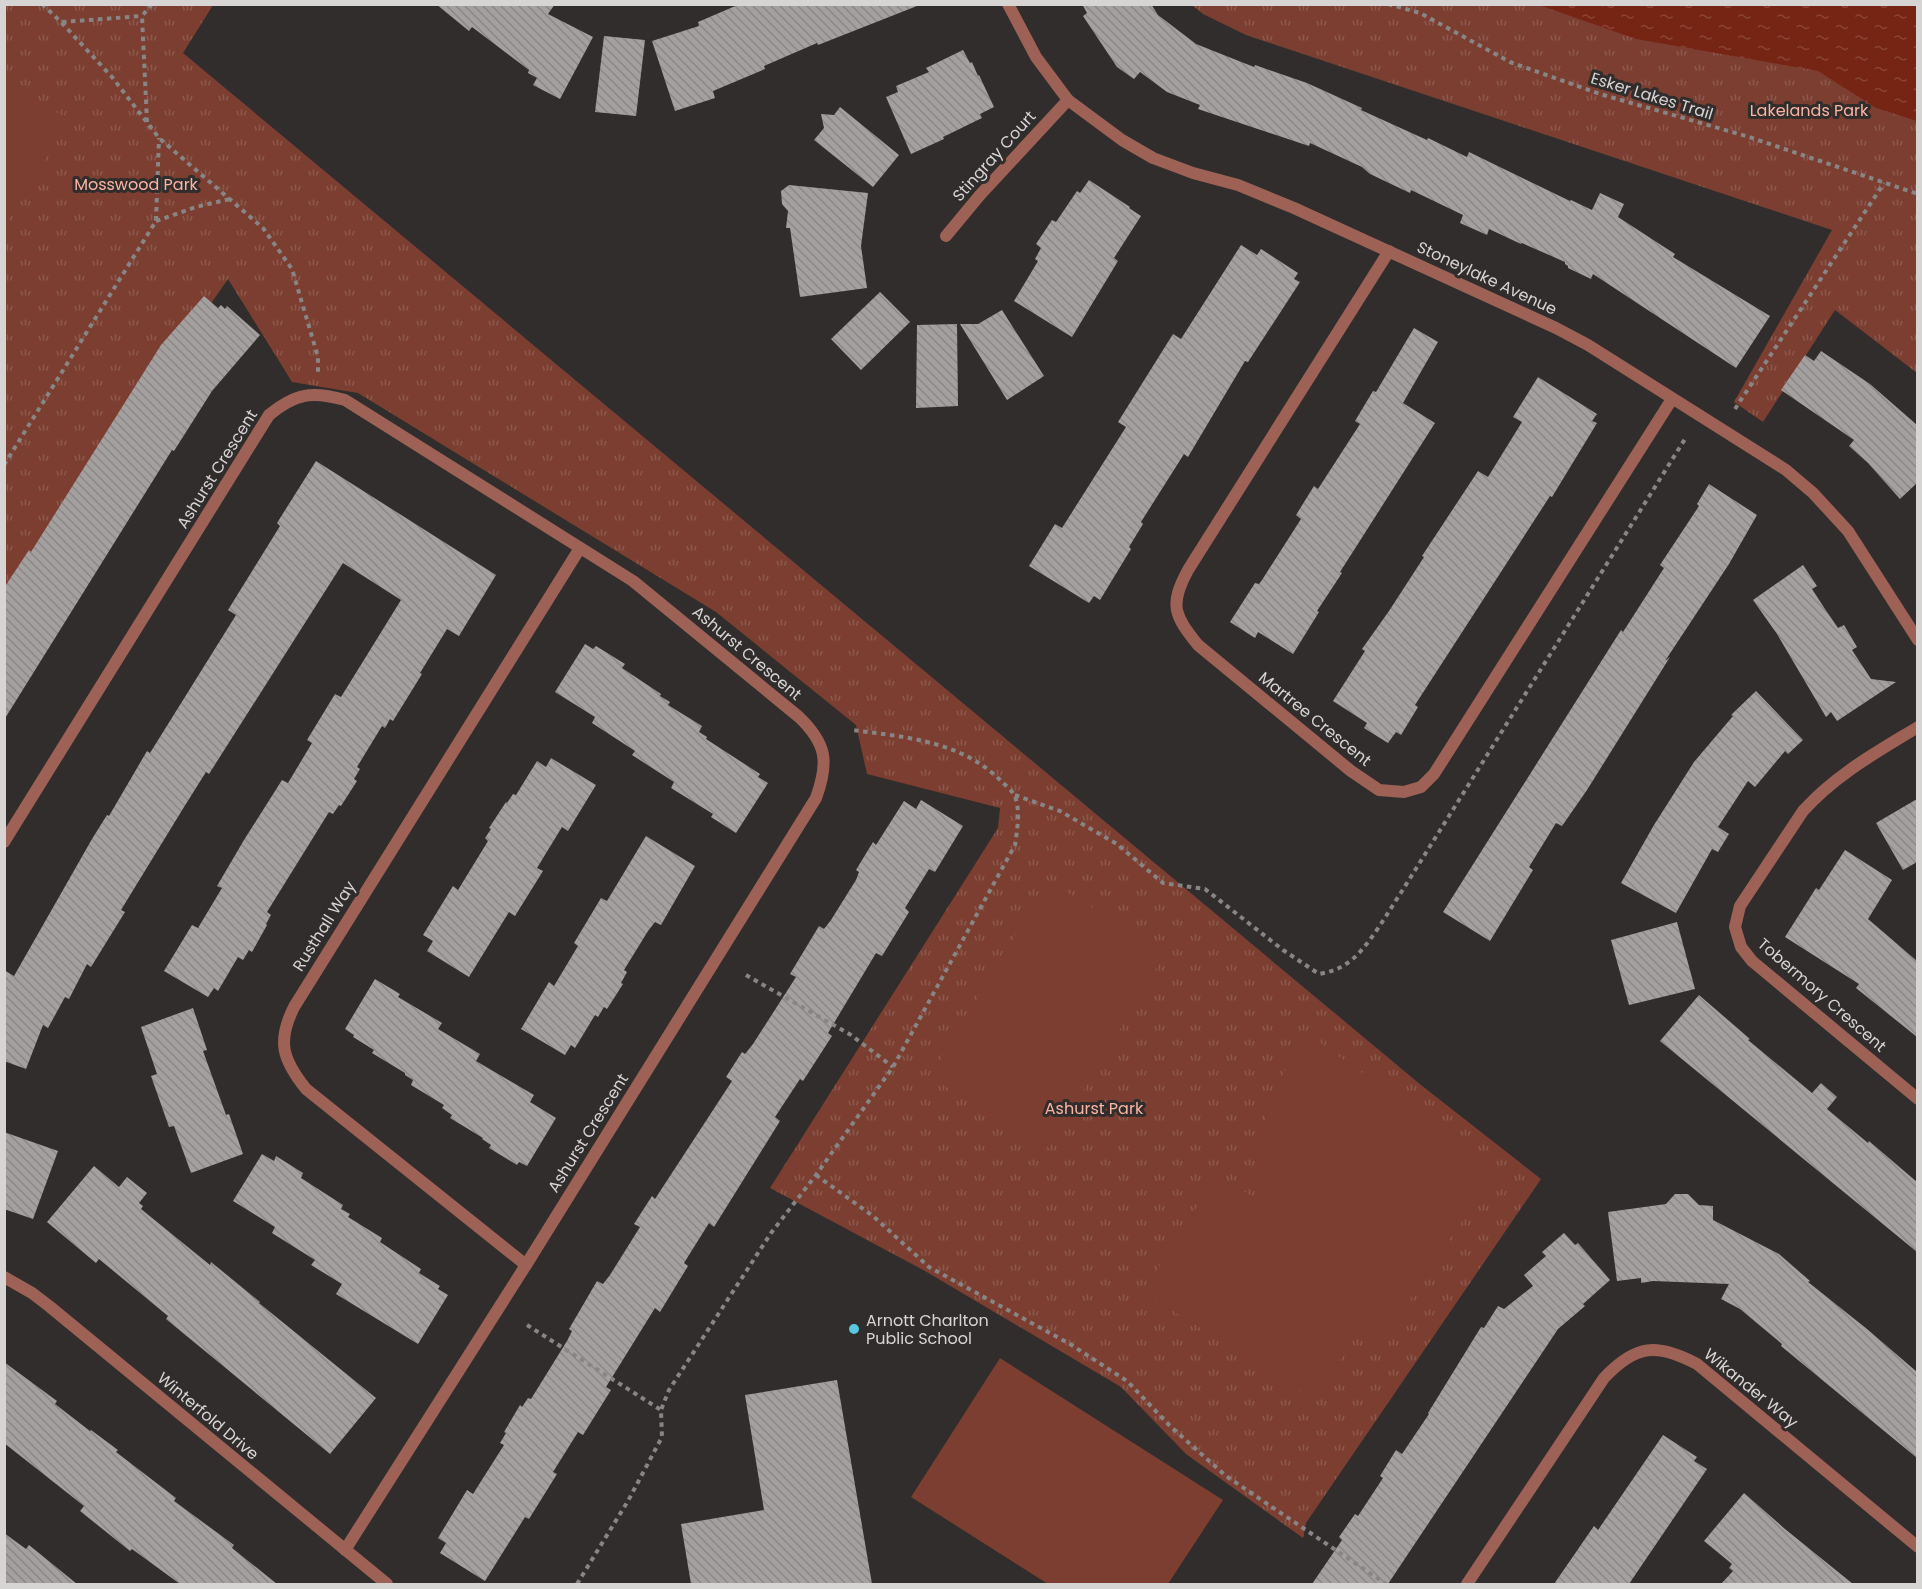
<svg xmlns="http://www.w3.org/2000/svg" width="1922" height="1589" font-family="Poppins,sans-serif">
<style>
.park{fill:url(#park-tufts)}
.garden{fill:#7b3e31}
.water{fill:url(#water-ripples)}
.building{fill:url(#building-back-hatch)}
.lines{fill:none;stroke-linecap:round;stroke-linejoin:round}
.path{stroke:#888585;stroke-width:4;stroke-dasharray:4.5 4.5;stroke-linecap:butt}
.minor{stroke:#9d6255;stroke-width:12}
.tertiary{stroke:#9d6255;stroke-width:12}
.poi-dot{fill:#56c9e1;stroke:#302d2c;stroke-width:2}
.labels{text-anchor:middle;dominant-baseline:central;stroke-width:6;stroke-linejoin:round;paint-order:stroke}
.street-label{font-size:16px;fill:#d7d4d4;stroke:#302d2c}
.park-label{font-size:16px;fill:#fbb4a3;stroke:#302d2c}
.poi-label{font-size:16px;fill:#d7d4d4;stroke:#302d2c;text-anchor:start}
</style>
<defs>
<pattern id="park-tufts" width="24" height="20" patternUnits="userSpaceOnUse" patternTransform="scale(1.5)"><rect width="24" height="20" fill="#7b3e31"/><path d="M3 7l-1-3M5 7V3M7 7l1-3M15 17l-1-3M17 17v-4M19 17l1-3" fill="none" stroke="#8d594e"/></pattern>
<pattern id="water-ripples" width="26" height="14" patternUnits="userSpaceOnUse" patternTransform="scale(1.5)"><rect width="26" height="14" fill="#762515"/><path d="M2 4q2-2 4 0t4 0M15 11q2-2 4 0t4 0" fill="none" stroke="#894436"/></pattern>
<pattern id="building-back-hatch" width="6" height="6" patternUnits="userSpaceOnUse" patternTransform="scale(1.5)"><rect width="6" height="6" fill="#a4a09f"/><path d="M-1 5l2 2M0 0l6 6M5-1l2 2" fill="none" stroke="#8b8887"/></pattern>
</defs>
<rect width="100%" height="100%" fill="#302d2c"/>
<g class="park">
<path d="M 5,5 L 213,5 L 183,53 L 1421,1085 L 1541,1179 L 1306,1523 L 1303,1538 L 1186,1454 L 1121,1387 L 925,1271 L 770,1188 L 998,828 L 1000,808 L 867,774 L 856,725 L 716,612 L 358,393 L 292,382 L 228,279 L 5,599 Z"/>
<path d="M 1192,5 L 1917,5 L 1917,373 L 1835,310 L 1763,422 L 1734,402 L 1832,230 L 1246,35 L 1203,14 Z"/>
</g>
<g class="garden">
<path d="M 5,80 L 69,120 L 5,226 Z"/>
<path d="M 1048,881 L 1166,952 L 1049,1148 L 930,1077 Z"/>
<path d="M 1309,1035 L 1485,1161 L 1491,1177 L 1378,1348 L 1356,1334 L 1315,1399 L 1143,1292 L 1217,1175 L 1263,1203 C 1260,1164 1258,1122 1277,1085 C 1286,1068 1299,1051 1309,1035 Z"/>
<path d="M 1000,1358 L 1223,1500 L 1168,1584 L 1048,1584 L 911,1497 Z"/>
</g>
<path class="water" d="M 1539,5 L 1917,5 L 1917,121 L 1876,108 L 1818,71 L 1636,39 Z"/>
<g class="building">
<path d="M 436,4 L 555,4 L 548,14 L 593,37 L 560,99 L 533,85 L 537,78 L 528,73 L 529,70 L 472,27 L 469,31 Z"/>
<path d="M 740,4 L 917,4 L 917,6 L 818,45 L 817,43 L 764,66 L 765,69 L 713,91 L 715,98 L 675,111 L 652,41 L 699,26 L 698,22 Z"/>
<path d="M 1082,4 L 1151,4 L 1158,15 L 1196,44 L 1254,67 L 1255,65 L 1307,83 L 1362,108 L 1361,110 L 1427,140 L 1428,138 L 1467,157 L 1469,152 L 1570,201 L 1571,200 L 1592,210 L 1600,193 L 1624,204 L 1618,217 L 1675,254 L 1673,257 L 1770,316 L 1736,368 L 1593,274 L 1591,279 L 1568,268 L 1568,266 L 1565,264 L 1565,262 L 1522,243 L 1521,244 L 1489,229 L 1487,235 L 1460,223 L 1463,215 L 1411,190 L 1410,193 L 1370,174 L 1362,167 L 1310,143 L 1309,146 L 1198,109 L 1200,105 L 1167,92 L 1140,72 L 1134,79 L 1117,67 L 1083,16 L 1087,13 Z"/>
<path d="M 604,36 L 645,40 L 636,116 L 595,112 Z"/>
<path d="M 963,50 L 970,63 L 972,62 L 978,76 L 979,75 L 994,107 L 980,114 L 982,118 L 943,137 L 944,139 L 911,154 L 886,97 L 898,92 L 896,86 L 929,72 L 926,68 Z"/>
<path d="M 840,107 L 899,155 L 873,187 L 814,140 L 824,128 L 821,114 L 834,115 Z"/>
<path d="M 1089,180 L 1130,207 L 1129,208 L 1141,216 L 1114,258 L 1118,261 L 1072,337 L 1014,301 L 1038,261 L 1035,259 L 1041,248 L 1036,244 L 1052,220 L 1056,222 L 1077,191 L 1080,193 Z"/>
<path d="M 789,185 L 868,193 L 861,246 L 867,288 L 800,297 L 790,228 L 786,228 L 788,211 L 782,204 L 781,191 Z"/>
<path d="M 1241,245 L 1257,255 L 1261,249 L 1298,273 L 1294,279 L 1300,282 L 1248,362 L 1245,361 L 1188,457 L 1184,454 L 1141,522 L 1143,524 L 1129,547 L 1131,549 L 1100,600 L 1094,596 L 1089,603 L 1029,566 L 1055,524 L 1062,528 L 1126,427 L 1118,422 L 1173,334 L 1181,339 Z"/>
<path d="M 880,292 L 910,322 L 861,370 L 831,339 Z"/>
<path d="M 204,296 L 218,308 L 221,305 L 225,309 L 227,306 L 260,335 L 212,391 L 174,451 L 172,450 L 4,720 L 4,588 L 29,550 L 31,552 L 161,345 Z"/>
<path d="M 1002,310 L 1044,376 L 1007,400 L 960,324 L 978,324 Z"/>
<path d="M 957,324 L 958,406 L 916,408 L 917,325 Z"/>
<path d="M 1414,328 L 1438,342 L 1403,403 L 1435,423 L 1340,572 L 1342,573 L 1317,611 L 1319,612 L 1293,654 L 1258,632 L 1255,638 L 1230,622 L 1255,583 L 1259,584 L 1262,580 L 1301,519 L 1296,515 L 1314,486 L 1318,489 L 1360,424 L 1355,421 L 1373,391 L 1376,392 Z"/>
<path d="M 1821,351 L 1870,384 L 1917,425 L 1917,483 L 1900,499 L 1868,463 L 1849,446 L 1854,440 L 1781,390 L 1805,355 L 1814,361 Z"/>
<path d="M 1538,377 L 1597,414 L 1592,421 L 1597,423 L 1552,497 L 1550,496 L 1415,705 L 1418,707 L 1401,735 L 1396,732 L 1388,743 L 1364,728 L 1367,723 L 1333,701 L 1365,651 L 1362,649 L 1389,611 L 1424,557 L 1422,556 L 1478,471 L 1488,477 L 1522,422 L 1513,417 Z"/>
<path d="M 316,461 L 496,575 L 459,636 L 447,629 L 420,673 L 422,674 L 393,721 L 390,719 L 385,728 L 382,726 L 357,767 L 360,769 L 354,779 L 357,781 L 341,806 L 339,805 L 333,814 L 329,812 L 267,912 L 271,915 L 266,924 L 267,925 L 252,952 L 249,950 L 243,960 L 238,957 L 218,991 L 214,988 L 208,997 L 164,971 L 192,925 L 198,928 L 222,888 L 217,886 L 244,840 L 282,780 L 288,783 L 312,743 L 307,740 L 335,694 L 341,697 L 401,600 L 343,563 L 209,774 L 206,772 L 184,807 L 121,910 L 125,912 L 91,967 L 87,964 L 69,999 L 65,997 L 48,1028 L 43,1025 L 26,1069 L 4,1061 L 4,970 L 14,976 L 92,839 L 107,815 L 109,816 L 147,751 L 150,753 L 236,615 L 228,610 L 280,526 L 277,523 Z"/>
<path d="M 1709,484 L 1757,515 L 1729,564 L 1665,661 L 1670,657 L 1587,790 L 1562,826 L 1556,823 L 1529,867 L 1533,870 L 1490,941 L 1443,912 L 1621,630 L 1623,632 L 1664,568 L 1660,565 L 1699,506 L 1697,504 Z"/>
<path d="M 1803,565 L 1817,586 L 1812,589 L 1825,609 L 1838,628 L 1844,625 L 1857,647 L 1852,650 L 1871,679 L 1896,682 L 1837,721 L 1831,712 L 1826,717 L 1777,634 L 1753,600 Z"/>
<path d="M 585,644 L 593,649 L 596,646 L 625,664 L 622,668 L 661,694 L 660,696 L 670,702 L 668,705 L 702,726 L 699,732 L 707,737 L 706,739 L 760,774 L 758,777 L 768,783 L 736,833 L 711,817 L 713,814 L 671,788 L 674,782 L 632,755 L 635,751 L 592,723 L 595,717 L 555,692 Z"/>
<path d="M 1756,691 L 1803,740 L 1788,754 L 1785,751 L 1755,787 L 1748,781 L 1718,827 L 1729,834 L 1718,852 L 1712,849 L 1676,913 L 1621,883 L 1654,825 L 1694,762 L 1733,716 L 1731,715 Z"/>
<path d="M 551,758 L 596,785 L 568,831 L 562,827 L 537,868 L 543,871 L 515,916 L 509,912 L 469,977 L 427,951 L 433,941 L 423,935 L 453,886 L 458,890 L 488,841 L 485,838 L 491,829 L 489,828 L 506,802 L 507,803 L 513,794 L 516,795 L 537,761 L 546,767 Z"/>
<path d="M 1917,799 L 1917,862 L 1903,870 L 1876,823 Z"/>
<path d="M 921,800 L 963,826 L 935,872 L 929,869 L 905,908 L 909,912 L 882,956 L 876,953 L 828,1033 L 832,1036 L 803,1081 L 800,1079 L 775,1117 L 780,1121 L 714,1227 L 709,1223 L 684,1263 L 688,1266 L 660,1312 L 655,1308 L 606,1387 L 611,1390 L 583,1435 L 578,1432 L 553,1472 L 557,1474 L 529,1519 L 525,1517 L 485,1581 L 440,1553 L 446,1543 L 438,1538 L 467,1490 L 473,1494 L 504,1445 L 500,1443 L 506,1433 L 504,1432 L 520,1405 L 522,1407 L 528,1398 L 531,1399 L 567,1341 L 572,1331 L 569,1329 L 597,1281 L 603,1284 L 610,1275 L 640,1227 L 634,1224 L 652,1196 L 655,1199 L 732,1081 L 726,1077 L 742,1052 L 745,1054 L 753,1044 L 796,977 L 790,974 L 819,926 L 824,929 L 831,920 L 856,880 L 859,872 L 856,870 L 873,842 L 876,845 L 904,801 L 916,809 Z"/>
<path d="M 646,836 L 695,866 L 661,925 L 655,922 L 648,931 L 624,970 L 627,972 L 621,983 L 623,984 L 607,1009 L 604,1007 L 598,1017 L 595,1015 L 575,1048 L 571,1045 L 565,1055 L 521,1029 L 549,982 L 554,986 L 578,946 L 574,943 L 601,898 L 607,901 Z"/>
<path d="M 1845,850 L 1892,880 L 1868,919 L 1917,961 L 1917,1037 L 1856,988 L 1859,984 L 1785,937 L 1816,888 L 1819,890 Z"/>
<path d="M 1677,922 L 1695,989 L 1629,1005 L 1611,940 Z"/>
<path d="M 375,979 L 400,994 L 398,997 L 442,1023 L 438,1029 L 480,1054 L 476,1061 L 534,1095 L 530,1102 L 556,1118 L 527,1166 L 519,1162 L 517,1165 L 489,1148 L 491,1145 L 482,1139 L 483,1138 L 450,1118 L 452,1115 L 442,1108 L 444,1105 L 411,1085 L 413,1080 L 405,1075 L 405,1073 L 372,1053 L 374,1050 L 353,1037 L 354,1035 L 345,1029 Z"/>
<path d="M 1699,995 L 1750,1039 L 1748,1040 L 1812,1093 L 1821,1083 L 1837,1097 L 1827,1109 L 1868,1143 L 1869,1141 L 1917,1182 L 1917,1252 L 1660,1041 Z"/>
<path d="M 193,1008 L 207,1050 L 203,1051 L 226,1115 L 229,1114 L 243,1154 L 191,1173 L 174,1126 L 169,1127 L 151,1076 L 157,1074 L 141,1027 Z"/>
<path d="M 4,1132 L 58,1151 L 33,1219 L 4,1209 Z"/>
<path d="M 262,1154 L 274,1161 L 276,1156 L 303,1173 L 301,1178 L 343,1205 L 341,1209 L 350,1214 L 348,1217 L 382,1238 L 380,1242 L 421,1269 L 419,1273 L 440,1286 L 438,1289 L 448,1295 L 418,1344 L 336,1294 L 342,1284 L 311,1265 L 315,1260 L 272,1233 L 275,1227 L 233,1201 Z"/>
<path d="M 94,1166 L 119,1187 L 127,1177 L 147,1193 L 139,1203 L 143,1206 L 141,1209 L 210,1265 L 211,1262 L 260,1302 L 259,1303 L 376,1398 L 330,1454 L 166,1319 L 168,1316 L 99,1259 L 96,1263 L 47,1222 Z"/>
<path d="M 1675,1194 L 1688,1194 L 1699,1205 L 1713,1206 L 1713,1220 L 1779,1254 L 1810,1281 L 1808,1282 L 1867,1329 L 1917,1372 L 1917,1458 L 1781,1346 L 1782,1344 L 1740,1309 L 1721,1299 L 1729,1284 L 1653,1281 L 1641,1283 L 1641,1278 L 1617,1281 L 1608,1212 L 1666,1204 Z"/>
<path d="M 1564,1233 L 1575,1245 L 1578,1243 L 1610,1280 L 1583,1304 L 1585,1306 L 1558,1329 L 1388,1584 L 1312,1584 L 1342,1540 L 1339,1537 L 1355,1514 L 1358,1516 L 1383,1478 L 1380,1476 L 1396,1450 L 1402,1454 L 1429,1414 L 1428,1413 L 1481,1327 L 1484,1328 L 1498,1306 L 1504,1309 L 1533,1286 L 1524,1275 L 1546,1256 L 1542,1252 Z"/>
<path d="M 4,1362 L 57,1401 L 55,1404 L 90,1431 L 91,1430 L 118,1450 L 116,1452 L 176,1498 L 174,1501 L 234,1545 L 232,1548 L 277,1584 L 180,1584 L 132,1549 L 130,1551 L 80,1511 L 84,1506 L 4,1443 Z"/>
<path d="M 837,1380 L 872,1584 L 691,1584 L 681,1524 L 764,1510 L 745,1395 Z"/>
<path d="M 1663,1435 L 1697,1457 L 1694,1461 L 1707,1469 L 1629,1584 L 1554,1584 L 1594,1526 L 1598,1530 Z"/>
<path d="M 1744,1493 L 1785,1529 L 1853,1584 L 1721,1584 L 1733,1571 L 1729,1568 L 1732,1564 L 1704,1541 Z"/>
<path d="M 4,1533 L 26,1549 L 29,1545 L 77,1584 L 4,1584 Z"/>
</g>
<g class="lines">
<g class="path">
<path d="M 42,4 L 61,22 L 112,77 L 159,138 L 263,228 L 292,269 L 318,357 L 318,373"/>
<path d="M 1388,4 L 1420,13 L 1510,62 L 1600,94 L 1746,136 L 1918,194"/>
<path d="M 62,22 L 142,16"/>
<path d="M 147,122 L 142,16 L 152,4"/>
<path d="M 156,221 L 196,207 L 230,199"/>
<path d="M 1735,409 L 1884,183"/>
<path d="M 4,465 L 156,221 L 159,138"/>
<path d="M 1015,795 L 1060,811 L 1117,844 L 1163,883 L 1205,889 L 1283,950 L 1319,974 C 1329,972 1337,970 1346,964 C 1366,952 1388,912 1402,891 L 1685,439"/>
<path d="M 746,975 L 851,1035 L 893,1067"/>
<path d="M 816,1175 L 873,1216 L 929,1267 L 1070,1344 L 1127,1381 L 1171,1427 L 1226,1476 L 1386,1584"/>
<path d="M 527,1325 L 661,1410"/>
<path d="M 577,1584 L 628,1501 L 662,1437 L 661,1410 L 669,1390 L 771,1233 L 816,1175 L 893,1067 L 1015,845 C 1017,832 1021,807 1014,795 C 1012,790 1005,785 1001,781 C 962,741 905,737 852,730"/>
</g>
<g class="minor">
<path d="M 1008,4 L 1036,57 L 1068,100 L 1122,140 L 1153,158 L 1193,173 L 1238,185 L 1294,208 L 1556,328 L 1588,345 L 1786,470 L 1813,493 L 1848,531 L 1918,640"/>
<path d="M 946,236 L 980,195 L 1068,100"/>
<path d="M 1389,251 L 1188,570 C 1169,605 1174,615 1198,645 L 1351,771 L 1379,790 L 1404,792 L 1421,787 L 1434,774 L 1672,399"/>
<path d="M 1918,727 C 1877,752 1835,775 1803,811 L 1740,906 L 1735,927 L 1741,947 L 1752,961 L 1918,1099"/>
<path d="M 4,842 L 269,415 C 296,393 312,391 345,400 L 633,581 L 799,717 C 827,744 829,762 816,798 L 526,1265 L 345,1550"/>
<path d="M 526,1265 L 306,1089 C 282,1059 277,1041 294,1007 L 580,548"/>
<path d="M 1467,1584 L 1604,1378 C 1636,1344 1657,1343 1697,1364 L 1918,1547"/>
</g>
<path class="tertiary" d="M 4,1277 L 32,1293 L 49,1306 L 387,1584"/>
</g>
<circle class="poi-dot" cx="854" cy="1329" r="6"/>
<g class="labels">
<g class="street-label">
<text transform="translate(1652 96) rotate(17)">Esker Lakes Trail</text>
<text transform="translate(994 156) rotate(-48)">Stingray Court</text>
<text transform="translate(1487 278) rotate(25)">Stoneylake Avenue</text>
<text transform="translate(217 469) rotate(-58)">Ashurst Crescent</text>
<text transform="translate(747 653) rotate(40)">Ashurst Crescent</text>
<text transform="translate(1315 719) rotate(39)">Martree Crescent</text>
<text transform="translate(324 926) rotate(-58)">Rusthall Way</text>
<text transform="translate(1822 995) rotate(41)">Tobermory Crescent</text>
<text transform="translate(588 1133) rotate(-58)">Ashurst Crescent</text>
<text transform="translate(1751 1388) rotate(39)">Wikander Way</text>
<text transform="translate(208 1416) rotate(40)">Winterfold Drive</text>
</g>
<g class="park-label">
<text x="1809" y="110">Lakelands Park</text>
<text x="136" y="184">Mosswood Park</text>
<text x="1094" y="1108">Ashurst Park</text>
</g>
<g class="poi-label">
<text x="866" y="1320">Arnott Charlton<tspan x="866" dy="18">Public School</tspan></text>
</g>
</g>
<rect width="1922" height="1589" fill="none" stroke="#d7d4d4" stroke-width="12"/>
</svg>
